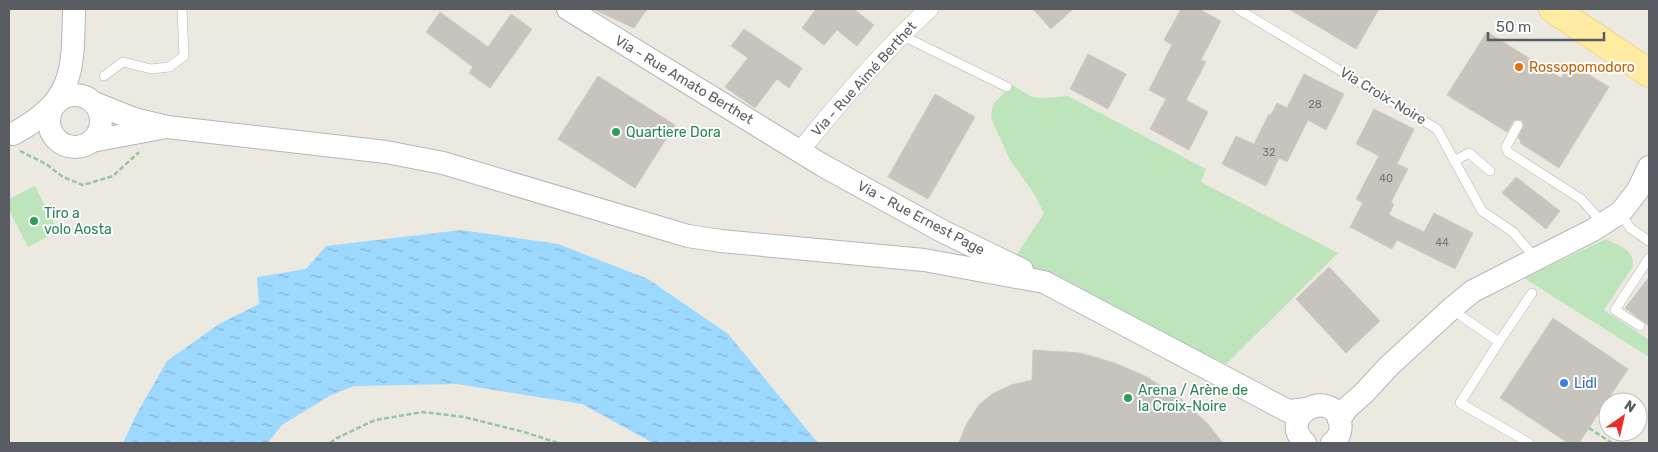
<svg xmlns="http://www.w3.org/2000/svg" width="1658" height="452" font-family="Rubik,sans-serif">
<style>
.green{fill:#bee4bc}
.water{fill:url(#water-ripples)}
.building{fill:#c7c4bd;stroke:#d1cabf}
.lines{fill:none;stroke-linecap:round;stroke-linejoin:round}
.service-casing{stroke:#b3b7bb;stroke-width:10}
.minor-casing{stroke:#b3b7bb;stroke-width:19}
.tertiary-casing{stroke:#b3b7bb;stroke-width:24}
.primary-casing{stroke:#f1bf54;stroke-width:29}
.path{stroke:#95c5a1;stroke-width:2.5;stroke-dasharray:5 2.5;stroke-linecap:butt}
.service{stroke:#fff;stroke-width:9}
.minor{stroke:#fff;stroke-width:18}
.tertiary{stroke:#fff;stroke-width:22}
.primary{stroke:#ffeca2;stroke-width:28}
.food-dot{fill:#e8710a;stroke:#fff;stroke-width:2}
.leisure-dot{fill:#2e9e5b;stroke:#fff;stroke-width:2}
.shop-dot{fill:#3f7fe0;stroke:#fff;stroke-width:2}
.labels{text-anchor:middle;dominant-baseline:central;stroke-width:4;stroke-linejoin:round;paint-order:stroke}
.number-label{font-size:11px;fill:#747778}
.food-label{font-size:14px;fill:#c56008;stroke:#fff;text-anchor:start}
.street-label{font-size:14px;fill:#595d61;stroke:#fff}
.leisure-label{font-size:14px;fill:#27864d;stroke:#fff;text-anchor:start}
.shop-label{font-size:14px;fill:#366cbe;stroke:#fff;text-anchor:start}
</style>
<defs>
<pattern id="water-ripples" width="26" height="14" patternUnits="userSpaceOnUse" patternTransform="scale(1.25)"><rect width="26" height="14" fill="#9dd8ff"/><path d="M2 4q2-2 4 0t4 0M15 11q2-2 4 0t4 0" fill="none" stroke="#83b2d2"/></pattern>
</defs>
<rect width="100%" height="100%" fill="#ece9e0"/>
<g class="green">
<path d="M 1012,85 L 1032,97 L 1043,98 L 1068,96 L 1206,169 L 1201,182 L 1338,253 L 1226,364 L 1122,315 L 1014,259 L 1044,213 L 1033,192 L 1010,160 L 991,118 L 993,104 Z"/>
<path d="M 35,186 L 58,231 L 28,247 L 9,210 L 9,199 Z"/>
<path d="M 1606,239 C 1619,246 1634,249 1633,266 L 1604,310 L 1649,340 L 1649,357 L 1524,278 Z"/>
</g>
<path class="water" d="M 461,230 L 558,244 L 648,279 L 728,334 L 818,443 L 653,443 L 582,404 L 457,384 L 354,386 L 331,395 L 282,425 L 268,443 L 123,443 L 136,415 L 167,361 L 219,324 L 259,304 L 257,277 L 306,269 L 326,246 Z"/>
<g class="building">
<path d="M 593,9 L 647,9 L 634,28 Z"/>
<path d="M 816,9 L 854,9 L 874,25 L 857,46 L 837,30 L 824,45 L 802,28 Z"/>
<path d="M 1033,9 L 1073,9 L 1051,29 Z"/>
<path d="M 1181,9 L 1199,9 L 1221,21 L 1201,60 L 1206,62 L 1186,100 L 1208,112 L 1189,150 L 1150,129 L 1166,99 L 1149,90 L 1172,45 L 1164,40 Z"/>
<path d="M 1289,9 L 1379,9 L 1356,49 Z"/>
<path d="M 440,12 L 488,47 L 511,14 L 532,29 L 490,88 L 469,73 L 473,67 L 426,32 Z"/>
<path d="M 744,29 L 802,68 L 789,88 L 777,79 L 755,108 L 725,87 L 748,58 L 731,46 Z"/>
<path d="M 1487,32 L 1561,78 L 1570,63 L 1609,87 L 1559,168 L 1520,143 L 1521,141 L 1518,138 L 1524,125 L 1521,120 L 1514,120 L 1507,132 L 1447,95 Z"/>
<path d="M 1088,54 L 1126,74 L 1108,109 L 1070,89 Z"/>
<path d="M 1304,74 L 1344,94 L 1326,130 L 1308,120 L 1287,162 L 1279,158 L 1266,186 L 1222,164 L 1236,136 L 1254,144 L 1269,114 L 1271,115 L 1277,103 L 1287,108 Z"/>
<path d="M 598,76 L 675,125 L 635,188 L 558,139 Z"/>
<path d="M 935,94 L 975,117 L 928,199 L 888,177 Z"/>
<path d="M 1374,109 L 1414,129 L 1397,164 L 1408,169 L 1391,202 L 1394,204 L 1389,215 L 1424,232 L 1434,213 L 1473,233 L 1455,269 L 1397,240 L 1392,249 L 1350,227 L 1363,203 L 1356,199 L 1379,156 L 1356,144 Z"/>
<path d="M 1516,177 L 1560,211 L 1546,229 L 1502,193 Z"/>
<path d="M 1329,267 L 1380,321 L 1346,353 L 1296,299 Z"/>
<path d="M 1649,277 L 1649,326 L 1625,308 Z"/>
<path d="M 1553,318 L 1628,369 L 1579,443 L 1568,443 L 1500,398 Z"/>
<path d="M 1033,350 L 1080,353 L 1115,363 L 1147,377 L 1182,400 L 1207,423 L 1223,443 L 959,443 L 966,425 L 979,405 L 992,394 L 1011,385 L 1032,380 Z"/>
</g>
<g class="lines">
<defs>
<g id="service">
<path d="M 1238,9 L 1437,129 L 1482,211 L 1513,232 L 1535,258"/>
<path d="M 901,35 L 1007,87"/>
<path d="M 104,76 L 123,62 L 151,69 L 169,67 L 184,56 L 182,9"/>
<path d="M 1518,125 L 1506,147 L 1508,152 L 1581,199 L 1603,223"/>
<path d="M 1454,161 L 1469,153 L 1490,171"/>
<path d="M 1621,213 L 1630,228 L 1649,241"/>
<path d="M 1451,309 L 1499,342 L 1460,403 L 1529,443"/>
<path d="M 1640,326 L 1615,310 L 1649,258"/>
<path d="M 1499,342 L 1532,293"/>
</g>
<path id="minor" d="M 800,151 C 840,101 882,52 929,9"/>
<g id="tertiary">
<path d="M 568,9 L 822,165 L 942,231 L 1022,270"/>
<circle cx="75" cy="121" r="26"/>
<path d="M 94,103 L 134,119 L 167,127 L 386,152 L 443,163 L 688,236 L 721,241 L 924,260 L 1044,282 L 1288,411 L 1307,409"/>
<path d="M 13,134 C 74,101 73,72 74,9"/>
<path d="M 92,141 L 161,128"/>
<path d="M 1339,420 L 1347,408 L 1363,394 L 1389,366 L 1451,309 L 1473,291 L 1593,230 L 1621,212 L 1638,190 L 1649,167"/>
<path d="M 1305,443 C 1276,416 1331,386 1340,422 C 1342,430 1339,438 1332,443"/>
</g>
<path id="primary" d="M 1553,9 L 1649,73"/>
</defs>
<use href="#service" class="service-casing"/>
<use href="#minor" class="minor-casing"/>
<use href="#tertiary" class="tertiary-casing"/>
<use href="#primary" class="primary-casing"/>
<g class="path">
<path d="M 20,151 L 46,164 L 63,177 L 83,185 L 113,176 L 139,152"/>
<path d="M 1589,428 L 1612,443"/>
<path d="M 330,443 L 337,438 L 375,420 L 423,412 L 464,417 L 524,432 L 558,443"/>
</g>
<use href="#service" class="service"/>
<use href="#minor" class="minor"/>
<use href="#tertiary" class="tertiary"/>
<use href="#primary" class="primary"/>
</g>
<circle class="food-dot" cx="1519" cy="67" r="5"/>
<g class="leisure-dot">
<circle cx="616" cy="132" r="5"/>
<circle cx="34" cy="221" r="5"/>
<circle cx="1128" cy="398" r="5"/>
</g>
<circle class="shop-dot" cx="1564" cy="383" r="5"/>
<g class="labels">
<g class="number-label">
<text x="1315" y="104">28</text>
<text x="1269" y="152">32</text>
<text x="1386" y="178">40</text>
<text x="1442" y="242">44</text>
</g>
<g class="food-label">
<text x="1529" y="67">Rossopomodoro</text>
</g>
<g class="street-label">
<text transform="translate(864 79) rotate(-48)">Via - Rue Aimé Berthet</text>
<text transform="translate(684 80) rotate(31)">Via - Rue Amato Berthet</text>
<text transform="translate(1383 96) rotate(31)">Via Croix-Noire</text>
<text transform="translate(921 218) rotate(28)">Via - Rue Ernest Page</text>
</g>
<g class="leisure-label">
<text x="626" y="132">Quartiere Dora</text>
<text x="44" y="213">Tiro a<tspan x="44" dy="16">volo Aosta</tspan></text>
<text x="1138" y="390">Arena / Arène de<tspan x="1138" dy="16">la Croix-Noire</tspan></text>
</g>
<g class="shop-label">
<text x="1574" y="383">Lidl</text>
</g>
</g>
<rect width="1658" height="452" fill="none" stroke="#595d61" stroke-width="20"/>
<g transform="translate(1623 417) rotate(34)"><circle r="24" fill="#ffffff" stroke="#bdbec0"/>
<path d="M0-4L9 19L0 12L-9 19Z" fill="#e93129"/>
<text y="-8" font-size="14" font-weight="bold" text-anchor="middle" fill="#595d61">N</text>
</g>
<path d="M1488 32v8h116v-8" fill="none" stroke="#595d61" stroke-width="2.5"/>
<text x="1496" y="32" font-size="15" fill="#595d61" stroke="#ffffff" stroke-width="4" paint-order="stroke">50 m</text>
</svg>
